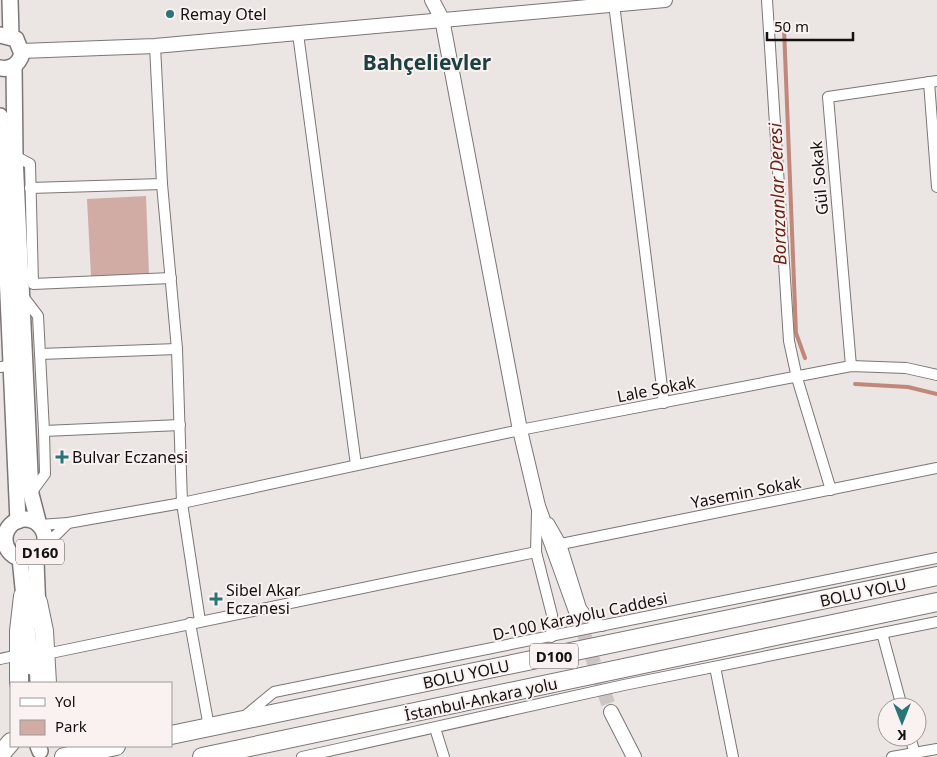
<svg xmlns="http://www.w3.org/2000/svg" width="937" height="757" font-family="'Noto Sans',sans-serif">
<style>
.green{fill:#d1aca4}
.lines{fill:none;stroke-linecap:round;stroke-linejoin:round}
.stream{stroke:#c1877b;stroke-width:4}
.secondary-tunnel{stroke:#cbc5c4;stroke-width:14;stroke-dasharray:14 7;stroke-linecap:butt}
.street-casing{stroke:#7c7675;stroke-width:12}
.secondary-casing{stroke:#7c7675;stroke-width:16}
.primary-casing{stroke:#7c7675;stroke-width:18}
.highway-casing{stroke:#7c7675;stroke-width:20}
.street{stroke:#fff;stroke-width:10}
.secondary{stroke:#fff;stroke-width:14}
.primary{stroke:#fff;stroke-width:15}
.highway{stroke:#fff;stroke-width:18}
.poi-dot{fill:#2a7477;stroke:#f9f2f0;stroke-width:2}
.labels{text-anchor:middle;dominant-baseline:central;stroke-width:4;stroke-linejoin:round;paint-order:stroke}
.shield{fill:#f9f2f0;stroke:#595454;stroke-width:1}
.shield-label{font-size:15px;font-weight:bold;fill:#141111}
.poi-label{font-size:16px;fill:#141111;stroke:#f9f2f0;text-anchor:start}
.street-label{font-size:16px;fill:#141111;stroke:#f9f2f0}
.water-label{font-size:18px;font-style:italic;fill:#6a2317;stroke:#f9f2f0}
.district-label{font-size:21px;font-weight:bold;fill:#1d3f40;stroke:#f9f2f0}
</style>
<rect width="100%" height="100%" fill="#ebe5e3"/>
<path class="green" d="M 146,196 L 149,274 L 91,276 L 87,199 Z"/>
<g class="lines">
<g class="stream">
<path d="M 784,28 L 796,333 L 805,358"/>
<path d="M 855,384 L 908,387 L 937,394"/>
</g>
<path class="secondary-tunnel" d="M 576,611 L 611,712"/>
<defs>
<g id="street">
<path d="M 767,0 L 789,341 L 797,378 L 831,490"/>
<path d="M 614,4 L 664,403"/>
<path d="M 298,34 L 356,465"/>
<path d="M 155,46 L 162,184 L 177,349 L 182,503 L 200,621"/>
<path d="M 929,82 L 937,187"/>
<path d="M 15,156 L 30,164 L 33,284 L 171,278"/>
<path d="M 30,188 L 162,184"/>
<path d="M 22,295 L 38,316 L 44,431 L 45,474 L 31,493"/>
<path d="M 40,354 L 177,349"/>
<path d="M 851,366 L 828,97 L 937,81"/>
<path d="M 0,367 L 10,366"/>
<path d="M 44,431 L 180,425"/>
<path d="M 537,512 L 536,552 L 552,615 L 551,637"/>
<path d="M 68,523 L 182,503 L 520,430 L 851,366 L 906,368 L 937,375"/>
<path d="M 549,523 L 561,544 L 581,608 L 586,615 L 602,626"/>
<path d="M 39,525 L 68,523 L 41,550"/>
<path d="M 0,542 L 6,541"/>
<path d="M 561,544 L 937,468"/>
<path d="M 190,623 L 209,727"/>
<path d="M 882,633 L 902,707"/>
<path d="M 46,654 L 536,552"/>
<path d="M 0,659 L 19,655"/>
<path d="M 715,667 L 733,757"/>
<path d="M 245,716 L 274,692 L 937,558"/>
<path d="M 435,728 L 444,757"/>
<path d="M 910,737 L 916,757"/>
<path d="M 302,757 L 624,685 L 937,622"/>
<path d="M 892,757 L 937,749"/>
</g>
<g id="secondary">
<path d="M 432,0 L 442,19 L 520,430 L 538,506 L 576,611"/>
<path d="M 21,51 L 155,46 L 665,0"/>
<path d="M 611,712 L 634,757"/>
</g>
<g id="primary">
<path d="M 10,0 L 11,36"/>
<path d="M 0,35 L 16,39 L 22,54 C 18,65 11,70 0,68"/>
<path d="M 14,66 L 15,156 L 31,494 L 39,525"/>
<path d="M 0,116 L 18,521"/>
<circle cx="25" cy="539" r="20"/>
<path d="M 20,558 L 31,667"/>
<path d="M 38,612 L 36,562 L 41,550"/>
<path d="M 37,653 L 38,683"/>
<path d="M 38,746 L 40,751"/>
</g>
<g id="highway">
<path d="M 38,602 L 44,631 L 47,683"/>
<path d="M 19,683 L 19,631 L 23,596"/>
<path d="M 171,735 L 937,576"/>
<path d="M 0,755 L 11,742"/>
<path d="M 64,757 L 116,746"/>
<path d="M 202,757 L 937,602"/>
</g>
</defs>
<use href="#street" class="street-casing"/>
<use href="#secondary" class="secondary-casing"/>
<use href="#primary" class="primary-casing"/>
<use href="#highway" class="highway-casing"/>
<use href="#street" class="street"/>
<use href="#secondary" class="secondary"/>
<use href="#primary" class="primary"/>
<use href="#highway" class="highway"/>
</g>
<g class="poi-dot">
<circle cx="170" cy="14" r="5"/>
<path d="M59.5 449.5h5v5h5v5h-5v5h-5v-5h-5v-5h5z"/>
<path d="M213.5 591.5h5v5h5v5h-5v5h-5v-5h-5v-5h5z"/>
</g>
<g class="labels">
<g class="shield">
<rect x="16" y="539.5" width="48" height="25" rx="4"/>
<rect x="530" y="643.5" width="48" height="25" rx="4"/>
</g>
<g class="shield-label">
<text x="40" y="552">D160</text>
<text x="554" y="656">D100</text>
</g>
<g class="poi-label">
<text x="180" y="14">Remay Otel</text>
<text x="72" y="457">Bulvar Eczanesi</text>
<text x="226" y="590">Sibel Akar<tspan x="226" dy="18">Eczanesi</tspan></text>
</g>
<g class="street-label">
<text transform="translate(819 178) rotate(-95)">Gül Sokak</text>
<text transform="translate(656 389) rotate(-11)">Lale Sokak</text>
<text transform="translate(746 492) rotate(-11)">Yasemin Sokak</text>
<text transform="translate(863 592) rotate(-12)">BOLU YOLU</text>
<text transform="translate(580 616) rotate(-12)">D-100 Karayolu Caddesi</text>
<text transform="translate(466 674) rotate(-12)">BOLU YOLU</text>
<text transform="translate(481 699) rotate(-12)">İstanbul-Ankara yolu</text>
</g>
<g class="water-label">
<text transform="translate(777 194) rotate(-92)">Borazanlar Deresi</text>
</g>
<g class="district-label">
<text x="427" y="62">Bahçelievler</text>
</g>
</g>
<rect x="10" y="682" width="162" height="65" fill="#f9f2f0" stroke="#9d9897"/>
<rect x="20" y="698" width="25" height="8" fill="#ffffff" stroke="#9d9897"/>
<text x="55" y="707" font-size="15" fill="#141111">Yol</text>
<rect x="20" y="720" width="25" height="15" fill="#d1aca4" stroke="#9d9897"/>
<text x="55" y="732" font-size="15" fill="#141111">Park</text>
<g transform="translate(902 722) rotate(180)"><circle r="24" fill="#f9f2f0" stroke="#9d9897"/>
<path d="M0-4L9 19L0 12L-9 19Z" fill="#2a7477"/>
<text y="-8" font-size="14" font-weight="bold" text-anchor="middle" fill="#141111">K</text>
</g>
<path d="M767 32v8h86v-8" fill="none" stroke="#141111" stroke-width="2.5"/>
<text x="774" y="32" font-size="15" fill="#141111" stroke="#f9f2f0" stroke-width="4" paint-order="stroke">50 m</text>
</svg>
